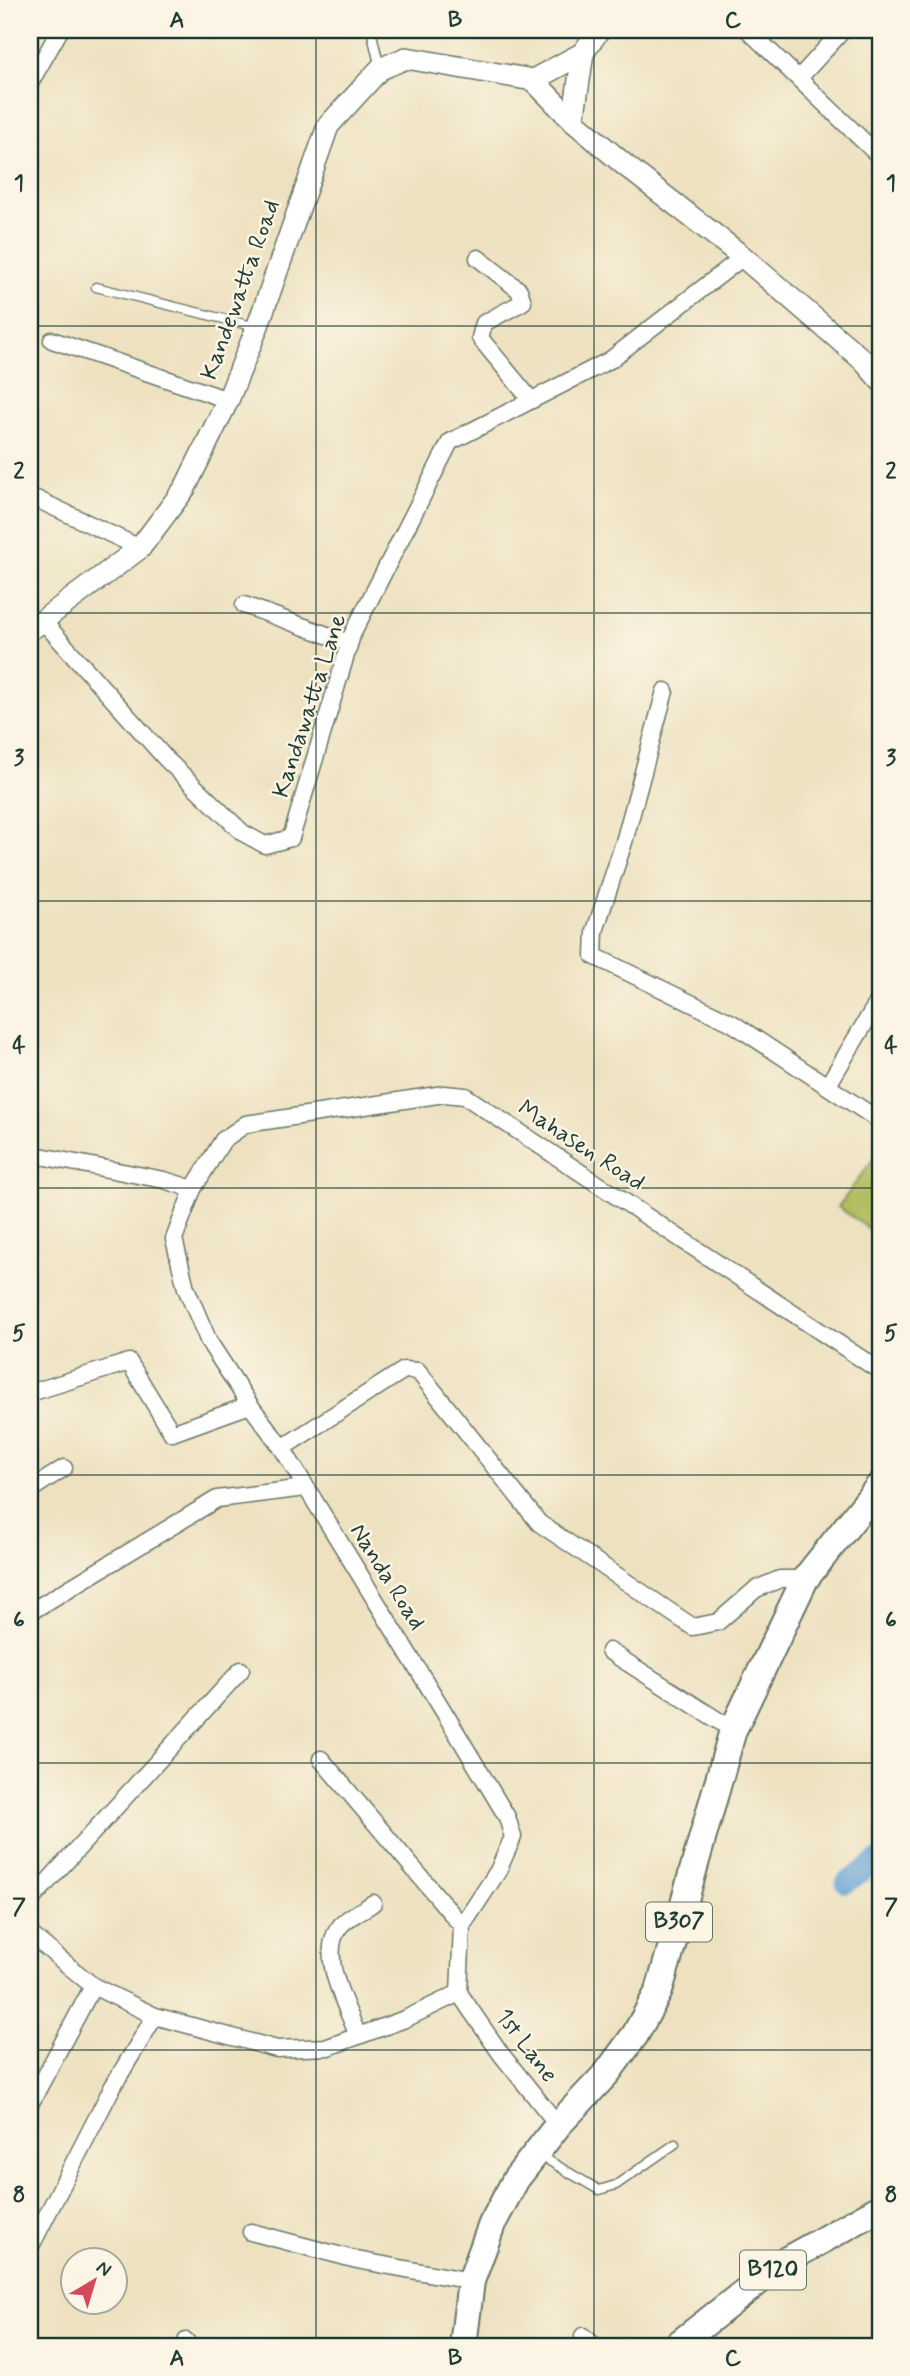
<svg xmlns="http://www.w3.org/2000/svg" width="910" height="2376" font-family="Mynerve,sans-serif">
<style>
.green{fill:#b1bd5f;stroke:#687d4a;stroke-width:2}
.lines{fill:none;stroke-linecap:round;stroke-linejoin:round}
.canal{stroke:#65a1d6;stroke-width:21}
.service-casing{stroke:#677665;stroke-width:11}
.minor-casing{stroke:#677665;stroke-width:19}
.tertiary-casing{stroke:#677665;stroke-width:24}
.primary-casing{stroke:#677665;stroke-width:30}
.service{stroke:#fff;stroke-width:8}
.minor{stroke:#fff;stroke-width:16}
.tertiary{stroke:#fff;stroke-width:21}
.primary{stroke:#fff;stroke-width:26}
.grid{fill:none;stroke:#1f3d34;stroke-width:2;stroke-opacity:0.55}
.labels{text-anchor:middle;dominant-baseline:central;stroke-width:5;stroke-linejoin:round;paint-order:stroke}
.shield{fill:#fcf5e5;stroke:#617469;stroke-width:2}
.shield-label{font-size:23px;font-weight:bold;fill:#1f3d34}
.street-label{font-size:24px;fill:#1f3d34;stroke:#fcf5e5}
.neatline{fill:none;stroke:#1f3d34;stroke-width:2.5}
.grid-label{font-size:23px;text-anchor:middle;font-weight:bold;fill:#1f3d34}
</style>
<rect width="100%" height="100%" fill="#fcf5e5"/>
<filter id="ink" filterUnits="userSpaceOnUse"><feTurbulence type="fractalNoise" baseFrequency=".0143" numOctaves="2"/><feDisplacementMap in="SourceGraphic" scale="14" xChannelSelector="R" yChannelSelector="G"/><feConvolveMatrix kernelMatrix="1 2 1 2 8 2 1 2 1" color-interpolation-filters="sRGB"/></filter>
<filter id="wash" filterUnits="userSpaceOnUse"><feTurbulence type="fractalNoise" baseFrequency=".00686" numOctaves="4" result="noise"/><feDisplacementMap in="SourceGraphic" scale="28" xChannelSelector="R" yChannelSelector="G"/><feGaussianBlur stdDeviation="1.57" result="paint"/><feColorMatrix in="noise" values="0 0 0 0 0 0 0 0 0 0 0 0 0 0 0 0 0 1.4 0 .05"/><feComposite in="paint" operator="in"/></filter>
<g filter="url(#wash)">
<rect width="100%" height="100%" fill="#ede1c0"/>
<path class="green" d="M 880,1150 L 880,1236 L 838,1207 Z"/>
<g class="lines">
<path class="canal" d="M 846,1883 L 880,1859"/>
</g>
</g>
<g filter="url(#ink)">
<g class="lines">
<defs>
<g id="service">
<path d="M 371,30 L 380,68"/>
<path d="M 96,287 L 256,327"/>
<path d="M 539,2155 L 599,2190 L 616,2185 L 675,2144"/>
</g>
<g id="minor">
<path d="M 748,30 L 880,157"/>
<path d="M 799,78 L 843,30"/>
<path d="M 30,83 L 60,30"/>
<path d="M 478,258 L 519,290 L 523,302 L 484,323 L 480,338 L 531,400"/>
<path d="M 52,340 L 228,400"/>
<path d="M 30,496 L 140,548"/>
<path d="M 244,605 L 349,643"/>
<path d="M 42,620 L 166,759 L 243,833 L 265,845 L 291,838 L 352,635 L 450,442 L 610,360 L 743,257"/>
<path d="M 665,691 L 624,842 L 595,931 L 594,956 L 732,1023 L 880,1121"/>
<path d="M 828,1085 L 880,998"/>
<path d="M 30,1154 L 164,1180 L 193,1189"/>
<path d="M 30,1393 L 129,1362 L 172,1433 L 250,1405"/>
<path d="M 282,1448 L 404,1370 L 418,1371 L 539,1523 L 693,1627 L 718,1622 L 756,1589 L 780,1579 L 805,1579"/>
<path d="M 30,1490 L 64,1468"/>
<path d="M 30,1612 L 217,1499 L 305,1488"/>
<path d="M 609,1651 L 733,1730"/>
<path d="M 321,1759 L 462,1926"/>
<path d="M 30,1901 L 241,1670"/>
<path d="M 30,1934 L 93,1986 L 155,2016 L 277,2049 L 328,2047 L 405,2019 L 459,1993"/>
<path d="M 459,1993 L 462,1926 L 498,1871 L 513,1837 L 507,1817 L 444,1712 L 282,1448 L 250,1405 L 209,1342 L 186,1288 L 174,1239 L 193,1189 L 223,1140 L 246,1124 L 444,1094 L 465,1096 L 880,1371"/>
<path d="M 459,1993 L 501,2054 L 558,2125"/>
<path d="M 358,2036 C 347,2006 316,1953 341,1925 C 349,1916 364,1910 373,1903"/>
<path d="M 30,2104 L 93,1986"/>
<path d="M 251,2232 L 357,2260 L 471,2281"/>
<path d="M 30,2248 L 113,2086 L 155,2016"/>
<path d="M 583,2336 L 595,2346"/>
<path d="M 186,2341 L 189,2346"/>
</g>
<g id="tertiary">
<path d="M 533,80 L 583,53 L 599,30"/>
<path d="M 573,121 L 583,53"/>
<path d="M 30,630 L 140,548 L 185,488 L 228,400 L 257,328 L 328,126 L 380,69 L 406,58 L 533,80 L 573,121 L 626,166 L 743,257 L 864,361 L 880,380"/>
</g>
<g id="primary">
<path d="M 463,2346 L 471,2281 L 492,2224 L 516,2179 L 558,2125 L 607,2073 L 635,2035 L 659,1991 L 733,1730 L 805,1579 L 880,1485"/>
<path d="M 676,2346 L 783,2262 L 880,2208"/>
</g>
</defs>
<use href="#service" class="service-casing"/>
<use href="#minor" class="minor-casing"/>
<use href="#tertiary" class="tertiary-casing"/>
<use href="#primary" class="primary-casing"/>
<use href="#service" class="service"/>
<use href="#minor" class="minor"/>
<use href="#tertiary" class="tertiary"/>
<use href="#primary" class="primary"/>
</g>
</g>
<path class="grid" d="M 316,30 L 316,2346M 594,30 L 594,2346M 30,326 L 880,326M 30,613 L 880,613M 30,901 L 880,901M 30,1188 L 880,1188M 30,1475 L 880,1475M 30,1763 L 880,1763M 30,2050 L 880,2050"/>
<g class="labels">
<g class="shield">
<rect x="646" y="1902.5" width="66" height="39" rx="5"/>
<rect x="740" y="2250.5" width="66" height="39" rx="5"/>
</g>
<g class="shield-label">
<text x="679" y="1922">B307</text>
<text x="773" y="2270">B120</text>
</g>
<g class="street-label">
<text transform="translate(241 290) rotate(-70)">Kandewatta Road</text>
<text transform="translate(310 706) rotate(-72)">Kandawatta Lane</text>
<text transform="translate(581 1146) rotate(33)">Mahasen Road</text>
<text transform="translate(387 1577) rotate(58)">Nanda Road</text>
<text transform="translate(526 2046) rotate(53)">1st Lane</text>
</g>
</g>
<rect width="910" height="2376" fill="none" stroke="#fcf5e5" stroke-width="77"/>
<g transform="translate(94 2281) rotate(38)"><circle r="33" fill="#fcf5e5" stroke="#a4ab9e" stroke-width="2"/>
<path d="M0-5L12 26L0 18L-12 26Z" fill="#d1495b"/>
<text y="-10" font-size="19" font-weight="bold" text-anchor="middle" fill="#1f3d34">N</text>
</g>
<rect x="38" y="38" width="834" height="2300" class="neatline"/>
<g class="grid-label">
<text x="177" y="27">A</text>
<text x="455" y="27">B</text>
<text x="733" y="27">C</text>
<text x="19" y="190">1</text>
<text x="891" y="190">1</text>
<text x="19" y="478">2</text>
<text x="891" y="478">2</text>
<text x="19" y="765">3</text>
<text x="891" y="765">3</text>
<text x="19" y="1052">4</text>
<text x="891" y="1052">4</text>
<text x="19" y="1340">5</text>
<text x="891" y="1340">5</text>
<text x="19" y="1627">6</text>
<text x="891" y="1627">6</text>
<text x="19" y="1914">7</text>
<text x="891" y="1914">7</text>
<text x="19" y="2202">8</text>
<text x="891" y="2202">8</text>
<text x="177" y="2365">A</text>
<text x="455" y="2365">B</text>
<text x="733" y="2365">C</text>
</g>
</svg>
